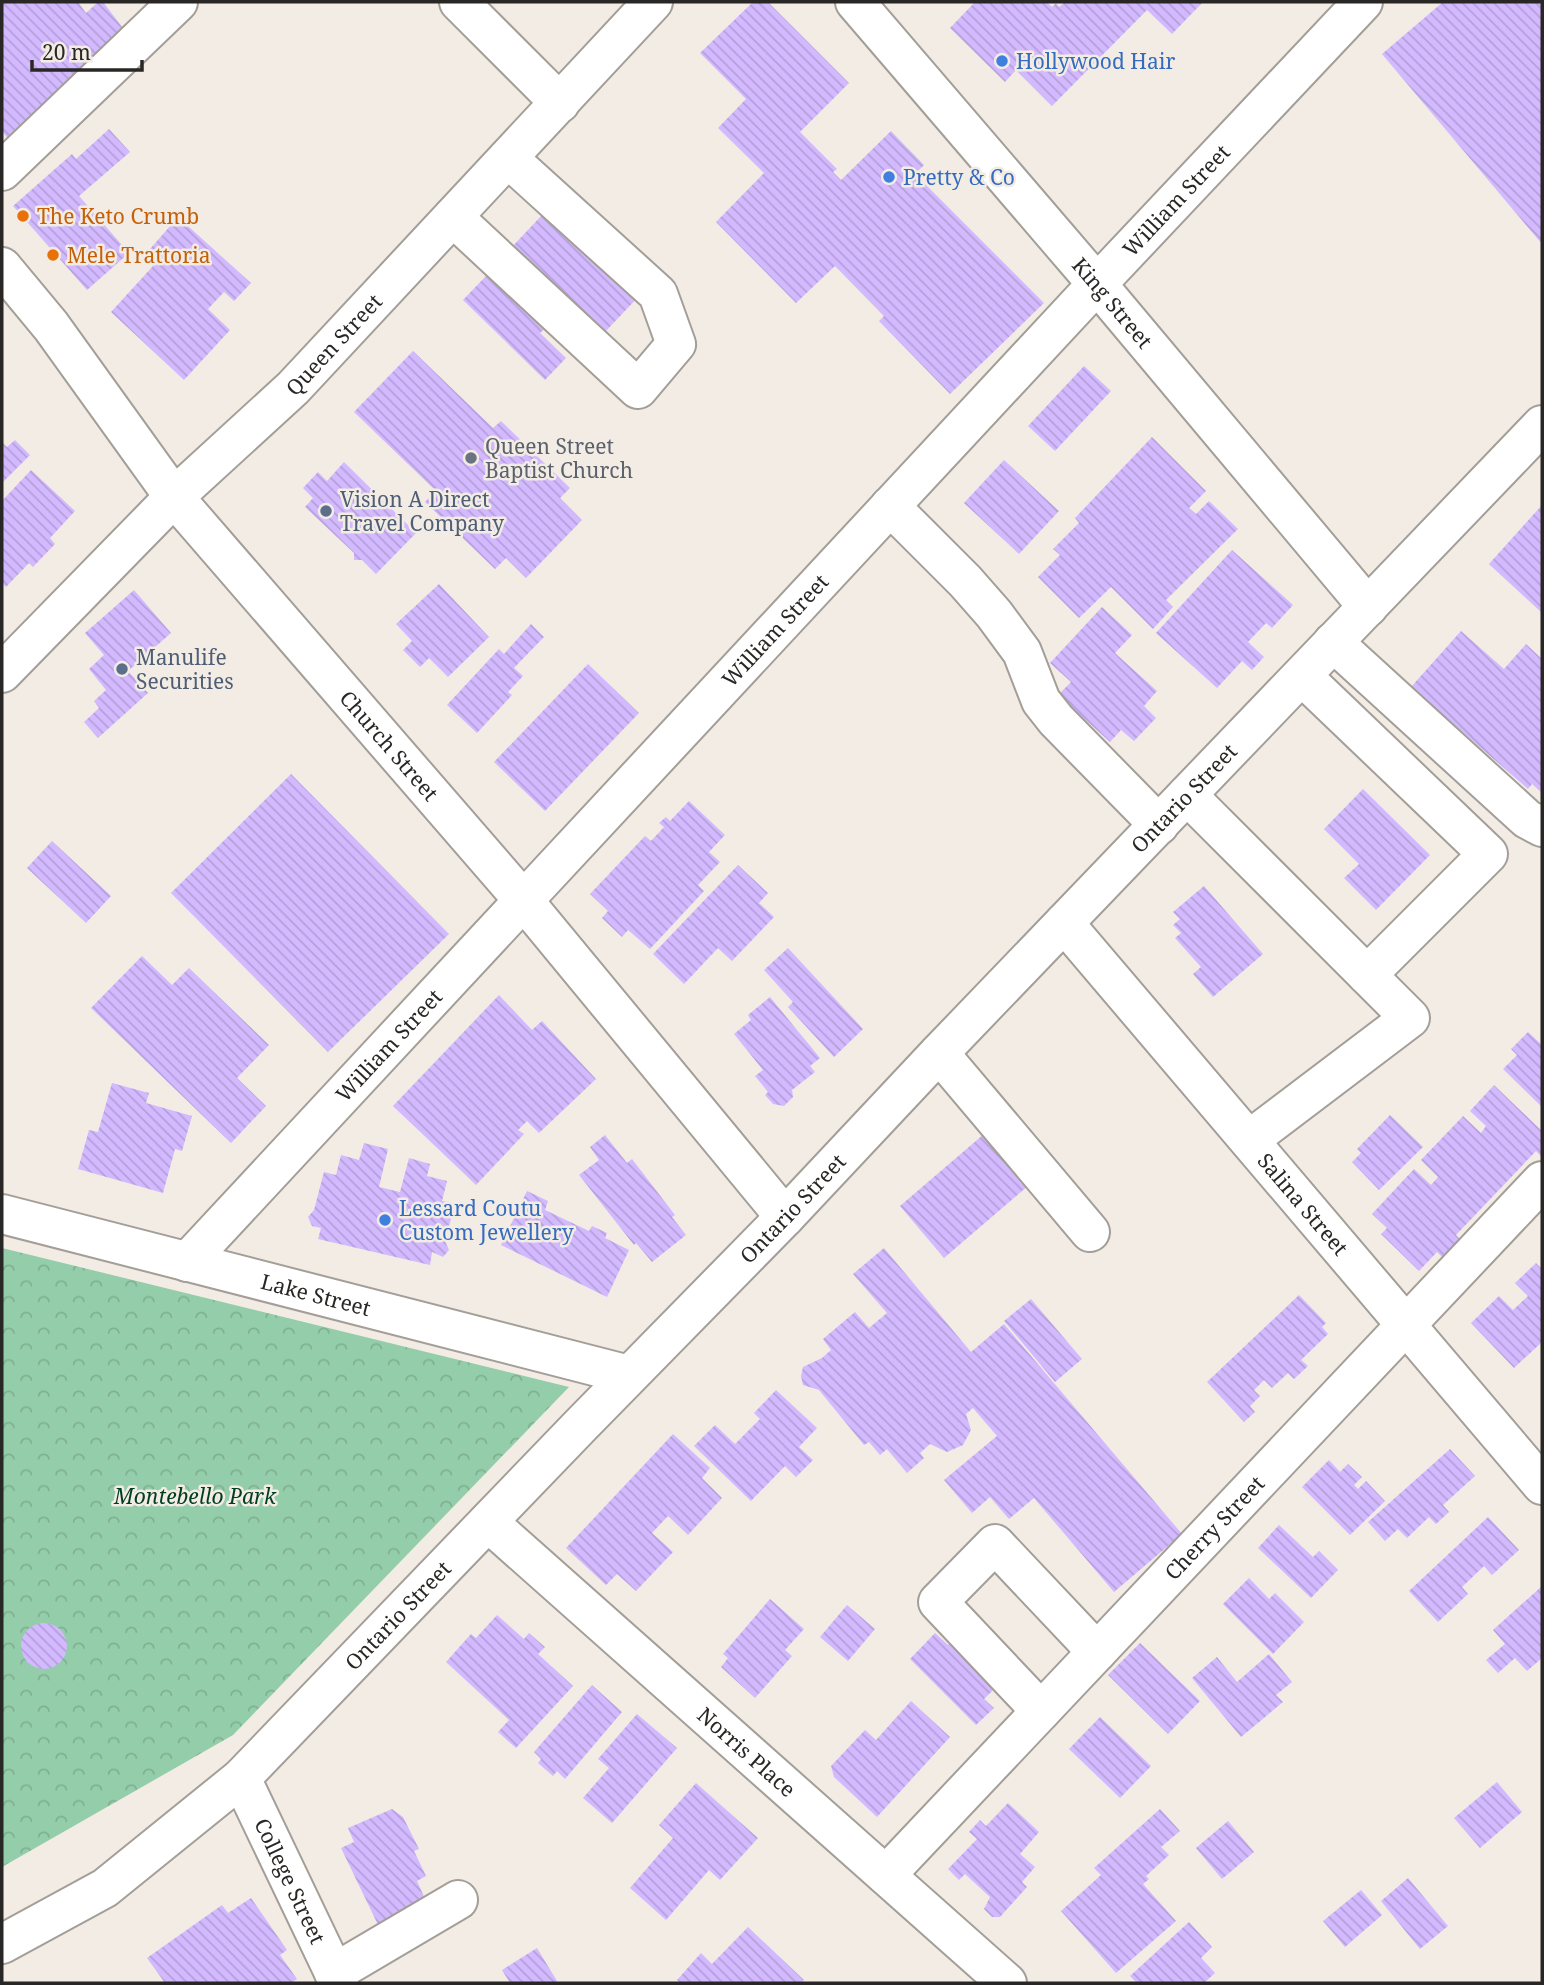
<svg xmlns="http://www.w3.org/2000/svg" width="1544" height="1985" font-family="'Noto Serif',serif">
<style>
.park{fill:url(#park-crowns)}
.building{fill:url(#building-back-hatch)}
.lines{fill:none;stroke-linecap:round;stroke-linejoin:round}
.minor-casing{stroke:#a39e97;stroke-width:42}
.major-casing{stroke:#a39e97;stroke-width:42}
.minor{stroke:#fff;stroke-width:38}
.major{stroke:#fff;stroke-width:38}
.shop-dot{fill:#3f7fe0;stroke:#f2ece5;stroke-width:2.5}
.food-dot{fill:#e8710a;stroke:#f2ece5;stroke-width:2.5}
.worship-dot{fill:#6b7280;stroke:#f2ece5;stroke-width:2.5}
.service-dot{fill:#5c6f8a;stroke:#f2ece5;stroke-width:2.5}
.labels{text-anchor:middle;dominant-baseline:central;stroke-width:5;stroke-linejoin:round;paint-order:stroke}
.shop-label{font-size:21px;fill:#366cbe;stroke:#f2ece5;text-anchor:start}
.street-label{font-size:21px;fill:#292725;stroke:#f2ece5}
.food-label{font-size:21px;fill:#c56008;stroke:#f2ece5;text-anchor:start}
.worship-label{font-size:21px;fill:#5b616d;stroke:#f2ece5;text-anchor:start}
.service-label{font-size:21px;fill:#4e5e75;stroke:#f2ece5;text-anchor:start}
.park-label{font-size:21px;font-style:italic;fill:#003e21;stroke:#f2ece5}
</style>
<defs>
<pattern id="park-crowns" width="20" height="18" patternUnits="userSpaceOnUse" patternTransform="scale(1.75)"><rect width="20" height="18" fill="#94cda9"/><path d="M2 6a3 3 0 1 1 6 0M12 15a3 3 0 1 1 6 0" fill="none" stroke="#80b091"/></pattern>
<pattern id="building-back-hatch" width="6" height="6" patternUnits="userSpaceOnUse" patternTransform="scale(1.75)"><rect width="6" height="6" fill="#d3b9ff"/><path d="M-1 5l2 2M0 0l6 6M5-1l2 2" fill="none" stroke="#b59fda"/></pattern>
</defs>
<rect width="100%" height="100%" fill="#f2ece5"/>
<path class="park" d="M 2,1248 L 569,1387 L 233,1735 L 2,1867 Z"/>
<g class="building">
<path d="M 2,2 L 78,2 L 86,13 L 98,2 L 103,2 L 126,32 L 10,141 L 2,131 Z"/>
<path d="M 753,2 L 768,2 L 849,83 L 800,132 L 837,169 L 833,172 L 841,180 L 891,131 L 924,165 L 915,174 L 1044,303 L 950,394 L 879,321 L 884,316 L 835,266 L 796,303 L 716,222 L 764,173 L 718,128 L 746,99 L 700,53 Z"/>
<path d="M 975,2 L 1047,2 L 1052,7 L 1056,3 L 1059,7 L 1065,2 L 1203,2 L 1172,34 L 1147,10 L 1052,106 L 1016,70 L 1005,82 L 950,28 Z"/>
<path d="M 1443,2 L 1542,2 L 1542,244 L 1382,54 Z"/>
<path d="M 109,129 L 130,152 L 79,196 L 129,253 L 87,290 L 13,206 L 72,154 L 76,159 Z"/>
<path d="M 542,215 L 584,255 L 591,248 L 595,263 L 614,280 L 619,274 L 640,295 L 605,332 L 511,248 Z"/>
<path d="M 178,217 L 251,283 L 234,301 L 224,292 L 208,309 L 230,330 L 184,380 L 111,312 L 153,266 L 143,257 Z"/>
<path d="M 502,273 L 552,322 L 540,333 L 566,358 L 545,380 L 463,300 L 486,276 L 493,282 Z"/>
<path d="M 413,351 L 493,428 L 501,421 L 570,488 L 560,498 L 582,520 L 526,578 L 506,558 L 495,569 L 425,502 L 436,491 L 354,412 Z"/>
<path d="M 1084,366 L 1111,391 L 1055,451 L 1028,426 Z"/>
<path d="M 1152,437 L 1206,491 L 1189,508 L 1196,514 L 1209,501 L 1238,529 L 1166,600 L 1173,607 L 1153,629 L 1111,587 L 1079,618 L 1038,577 L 1060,555 L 1053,549 L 1079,523 L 1075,518 Z"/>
<path d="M 15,440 L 30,455 L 2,483 L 2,442 L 7,447 Z"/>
<path d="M 1004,460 L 1059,511 L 1019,554 L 964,503 Z"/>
<path d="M 344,462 L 416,533 L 376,574 L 362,560 L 354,560 L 354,553 L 305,507 L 313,498 L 303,488 L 318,472 L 327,481 Z"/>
<path d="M 31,470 L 75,511 L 50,538 L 55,544 L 33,567 L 29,563 L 6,587 L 2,583 L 2,501 Z"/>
<path d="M 1542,505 L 1542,613 L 1489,564 Z"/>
<path d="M 1232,550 L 1293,605 L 1272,628 L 1266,623 L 1248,642 L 1264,657 L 1252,670 L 1242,661 L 1217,688 L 1156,633 Z"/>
<path d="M 439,584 L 489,637 L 448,677 L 429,658 L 420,667 L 403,650 L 412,641 L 396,624 Z"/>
<path d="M 134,590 L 171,633 L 128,671 L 148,693 L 98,738 L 84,722 L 99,708 L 94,701 L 106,690 L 89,669 L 104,655 L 85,633 Z"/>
<path d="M 1102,607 L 1132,635 L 1115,653 L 1157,691 L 1144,706 L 1156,718 L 1134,741 L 1121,730 L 1110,742 L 1058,695 L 1071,682 L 1050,663 Z"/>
<path d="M 531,624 L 544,637 L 514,668 L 523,676 L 508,692 L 512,695 L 477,733 L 447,705 L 499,649 L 504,654 Z"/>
<path d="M 1461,631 L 1504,669 L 1526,644 L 1542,659 L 1542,793 L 1532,784 L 1528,789 L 1411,687 Z"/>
<path d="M 588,664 L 639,713 L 545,811 L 494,762 Z"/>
<path d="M 291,774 L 449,934 L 328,1052 L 171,893 Z"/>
<path d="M 1363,789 L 1430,855 L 1376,910 L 1344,878 L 1359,864 L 1324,829 Z"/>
<path d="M 689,801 L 725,835 L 709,852 L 720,862 L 698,885 L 704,891 L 650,949 L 628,930 L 622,937 L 602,918 L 608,911 L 590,894 L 645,836 L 651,841 L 664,827 L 659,823 L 666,817 L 670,821 Z"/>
<path d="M 52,841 L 111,896 L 86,923 L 27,868 Z"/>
<path d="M 738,865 L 768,893 L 759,903 L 774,917 L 732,961 L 718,948 L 684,984 L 653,954 Z"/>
<path d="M 1204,886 L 1263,954 L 1213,997 L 1193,974 L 1201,967 L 1175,938 L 1181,933 L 1173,925 L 1180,919 L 1173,912 Z"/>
<path d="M 788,948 L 863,1029 L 834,1057 L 788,1007 L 793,1002 L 764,970 Z"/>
<path d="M 142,956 L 172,985 L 189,968 L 269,1045 L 237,1078 L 266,1106 L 231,1143 L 91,1008 Z"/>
<path d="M 499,995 L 532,1030 L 542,1021 L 596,1079 L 539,1133 L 527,1121 L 518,1130 L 524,1134 L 476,1185 L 393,1106 Z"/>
<path d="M 770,997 L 820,1058 L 810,1066 L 815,1072 L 792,1090 L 793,1097 L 784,1106 L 773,1104 L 765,1095 L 768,1092 L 755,1076 L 763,1070 L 734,1034 L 751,1020 L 748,1015 Z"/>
<path d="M 1528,1032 L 1542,1045 L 1542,1107 L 1503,1069 L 1517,1055 L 1511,1049 Z"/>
<path d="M 112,1083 L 149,1093 L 146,1103 L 192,1116 L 182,1151 L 175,1149 L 163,1193 L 78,1169 L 89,1130 L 98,1132 Z"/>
<path d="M 1494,1085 L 1542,1131 L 1542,1157 L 1536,1151 L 1456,1235 L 1462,1241 L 1445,1260 L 1437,1252 L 1419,1271 L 1381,1234 L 1387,1228 L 1372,1214 L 1414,1169 L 1431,1185 L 1438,1177 L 1421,1160 L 1463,1116 L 1481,1133 L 1486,1126 L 1470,1111 Z"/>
<path d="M 1390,1115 L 1423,1147 L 1379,1190 L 1352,1162 L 1361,1153 L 1357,1149 Z"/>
<path d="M 991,1128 L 1036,1179 L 944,1258 L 900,1206 Z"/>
<path d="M 605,1135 L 627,1163 L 632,1159 L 675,1215 L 672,1217 L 686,1235 L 652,1262 L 636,1243 L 634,1245 L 579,1175 L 599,1160 L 590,1147 Z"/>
<path d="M 364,1143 L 388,1149 L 379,1187 L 400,1192 L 409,1158 L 430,1164 L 427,1176 L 447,1181 L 442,1201 L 455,1204 L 445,1241 L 449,1250 L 443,1257 L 432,1252 L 430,1265 L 318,1239 L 321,1228 L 312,1226 L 308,1217 L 314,1210 L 324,1172 L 336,1175 L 341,1155 L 359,1160 Z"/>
<path d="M 527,1191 L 548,1201 L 545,1210 L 589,1231 L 592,1226 L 607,1233 L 605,1238 L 629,1250 L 607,1297 L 501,1245 Z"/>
<path d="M 884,1248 L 971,1352 L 1004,1324 L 1182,1534 L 1114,1592 L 1034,1498 L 1009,1519 L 990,1497 L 972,1513 L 944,1480 L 997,1436 L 973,1408 L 966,1414 L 971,1430 L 963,1445 L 947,1452 L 930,1444 L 920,1453 L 924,1458 L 907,1473 L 887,1449 L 880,1455 L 869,1442 L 864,1445 L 819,1390 L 803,1385 L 801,1376 L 803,1367 L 822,1358 L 831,1350 L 823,1339 L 855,1312 L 869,1328 L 887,1313 L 853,1274 Z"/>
<path d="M 1536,1263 L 1542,1269 L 1542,1342 L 1514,1368 L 1471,1323 L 1499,1296 L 1513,1310 L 1528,1296 L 1515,1283 Z"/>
<path d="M 1299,1295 L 1326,1323 L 1322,1327 L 1328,1334 L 1301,1360 L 1308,1366 L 1294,1379 L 1288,1373 L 1272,1388 L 1264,1380 L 1254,1390 L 1260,1396 L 1250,1406 L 1255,1412 L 1244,1422 L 1207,1382 Z"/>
<path d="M 1031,1299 L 1082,1359 L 1055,1382 L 1004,1321 Z"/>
<path d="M 776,1390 L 817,1428 L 799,1447 L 813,1460 L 796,1477 L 785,1466 L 751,1501 L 694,1446 L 715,1425 L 735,1444 L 760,1419 L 754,1413 Z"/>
<path d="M 673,1434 L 710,1468 L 702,1478 L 722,1498 L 688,1535 L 668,1516 L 652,1533 L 673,1552 L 636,1591 L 617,1574 L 606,1585 L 566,1548 Z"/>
<path d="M 1450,1449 L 1475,1476 L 1443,1505 L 1449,1512 L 1436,1524 L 1429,1517 L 1407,1538 L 1398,1529 L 1385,1541 L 1368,1522 Z"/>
<path d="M 1329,1460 L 1340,1472 L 1348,1464 L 1362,1477 L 1354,1485 L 1358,1489 L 1366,1481 L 1385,1501 L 1350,1535 L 1302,1487 Z"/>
<path d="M 1488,1517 L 1519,1550 L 1492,1575 L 1484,1566 L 1462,1587 L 1468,1594 L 1438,1622 L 1409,1591 Z"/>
<path d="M 1279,1525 L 1313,1557 L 1319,1551 L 1338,1570 L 1311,1598 L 1258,1548 Z"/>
<path d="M 1249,1578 L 1269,1599 L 1275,1593 L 1304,1622 L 1273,1654 L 1223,1604 Z"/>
<path d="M 1542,1586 L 1542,1658 L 1527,1671 L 1515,1658 L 1498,1673 L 1486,1660 L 1505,1644 L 1493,1630 Z"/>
<path d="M 770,1599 L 804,1629 L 785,1650 L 792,1656 L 755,1698 L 721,1667 L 728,1658 L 723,1654 Z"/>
<path d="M 847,1605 L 875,1629 L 848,1661 L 820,1637 Z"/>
<path d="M 497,1615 L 524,1639 L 529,1633 L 545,1647 L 538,1654 L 573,1686 L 516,1748 L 498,1732 L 509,1720 L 446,1662 L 471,1634 L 476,1638 Z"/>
<circle cx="44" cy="1646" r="23"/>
<path d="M 935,1633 L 948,1645 L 952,1641 L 997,1686 L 984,1699 L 994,1708 L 976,1725 L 910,1659 Z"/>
<path d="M 1140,1643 L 1200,1701 L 1168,1734 L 1108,1675 Z"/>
<path d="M 1269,1654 L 1292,1682 L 1276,1695 L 1283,1702 L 1241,1737 L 1192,1678 L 1217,1657 L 1237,1682 Z"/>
<path d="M 592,1685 L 622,1712 L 565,1779 L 557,1771 L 553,1776 L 538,1763 L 541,1759 L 534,1752 Z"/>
<path d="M 911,1701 L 950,1737 L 877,1817 L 834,1777 L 831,1766 L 865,1730 L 876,1740 Z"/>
<path d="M 637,1714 L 677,1748 L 612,1823 L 583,1798 L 609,1768 L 598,1759 Z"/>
<path d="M 1100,1717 L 1151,1766 L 1120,1798 L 1069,1749 Z"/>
<path d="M 1497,1782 L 1522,1812 L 1480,1848 L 1454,1818 Z"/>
<path d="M 696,1783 L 758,1838 L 720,1880 L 709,1870 L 666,1920 L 630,1888 L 673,1838 L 659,1825 Z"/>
<path d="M 1008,1803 L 1039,1832 L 1020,1854 L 1035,1867 L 1022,1882 L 1027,1887 L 1000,1917 L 992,1917 L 984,1909 L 990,1897 L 965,1874 L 959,1880 L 948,1869 L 977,1839 L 969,1832 L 980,1820 L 986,1826 Z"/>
<path d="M 392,1809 L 403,1817 L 419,1849 L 414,1851 L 426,1876 L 417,1881 L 430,1910 L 381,1931 L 341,1848 L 354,1842 L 348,1828 Z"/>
<path d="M 1160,1809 L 1180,1831 L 1161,1847 L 1169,1855 L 1146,1876 L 1149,1879 L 1143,1884 L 1176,1921 L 1116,1973 L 1061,1911 L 1101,1875 L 1094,1868 Z"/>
<path d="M 1228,1821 L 1254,1852 L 1222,1879 L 1196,1848 Z"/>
<path d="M 1408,1878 L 1448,1926 L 1420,1949 L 1381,1901 Z"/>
<path d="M 1361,1890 L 1382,1915 L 1345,1947 L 1323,1921 Z"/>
<path d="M 251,1898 L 287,1950 L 280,1955 L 297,1979 L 291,1983 L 165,1983 L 147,1958 L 222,1905 L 228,1913 Z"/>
<path d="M 1189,1922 L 1212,1947 L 1201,1958 L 1215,1973 L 1204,1983 L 1137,1983 L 1130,1976 Z"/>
<path d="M 748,1927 L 804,1980 L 801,1983 L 681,1983 L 677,1980 L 701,1953 L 712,1964 Z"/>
<path d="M 537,1948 L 557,1981 L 554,1983 L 510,1983 L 502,1970 Z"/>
</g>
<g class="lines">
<defs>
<g id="minor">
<path d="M 459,2 L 560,103"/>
<path id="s1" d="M 855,2 L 1097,284 L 1368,607"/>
<path d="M 2,171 L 178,2"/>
<path d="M 453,217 L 638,389 L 676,344 L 658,294 L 508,158"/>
<path id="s2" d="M 2,267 L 51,326 L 174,497 L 524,901 L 785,1217"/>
<path d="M 890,506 L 965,581 L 994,614 L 1022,652 L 1041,701 L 1056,720 L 1159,825"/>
<path d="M 1333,642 L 1527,819 L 1542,827"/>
<path id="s3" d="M 2,673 L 174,497 L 293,388 L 653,2"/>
<path d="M 1302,676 L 1488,854 L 1367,975"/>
<path d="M 1187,795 L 1410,1018 L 1249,1140"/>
<path id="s4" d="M 1064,923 L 1542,1485"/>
<path d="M 939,1053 L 1090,1232"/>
<path id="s5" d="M 2,1214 L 629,1375"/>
<path id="s6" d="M 187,1262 L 1097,284 L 1363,2"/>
<path id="s7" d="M 488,1522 L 1007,1983"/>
<path d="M 1041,1711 L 938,1602 L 995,1544 L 1097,1652"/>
<path id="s8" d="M 241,1778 L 339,1983"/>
<path id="s9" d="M 886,1875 L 1542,1181"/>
<path d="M 334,1973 L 458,1900"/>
</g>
<g id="major">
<path id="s10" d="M 2,1944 L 105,1888 L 241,1778 L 580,1426 L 785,1217 L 939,1053 L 1542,425"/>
</g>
</defs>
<use href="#minor" class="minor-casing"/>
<use href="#major" class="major-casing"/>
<use href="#minor" class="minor"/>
<use href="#major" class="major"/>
</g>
<g class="shop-dot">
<circle cx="1002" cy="61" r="7"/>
<circle cx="889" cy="177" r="7"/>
<circle cx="385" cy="1220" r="7"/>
</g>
<g class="food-dot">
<circle cx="23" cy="216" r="7"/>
<circle cx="53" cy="255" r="7"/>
</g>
<circle class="worship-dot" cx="471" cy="458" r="7"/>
<g class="service-dot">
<circle cx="326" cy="511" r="7"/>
<circle cx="122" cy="669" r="7"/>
</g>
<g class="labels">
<g class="shop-label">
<text x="1016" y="61">Hollywood Hair</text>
<text x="903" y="177">Pretty &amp; Co</text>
<text x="399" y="1208">Lessard Coutu<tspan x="399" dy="24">Custom Jewellery</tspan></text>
</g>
<g class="street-label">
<text stroke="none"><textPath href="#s6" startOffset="1451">William Street</textPath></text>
<text stroke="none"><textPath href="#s1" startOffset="396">King Street</textPath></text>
<text stroke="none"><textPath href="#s3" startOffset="467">Queen Street</textPath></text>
<text stroke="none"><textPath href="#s6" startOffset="863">William Street</textPath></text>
<text stroke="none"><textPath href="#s2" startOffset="616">Church Street</textPath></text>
<text stroke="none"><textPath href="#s10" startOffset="1652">Ontario Street</textPath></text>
<text stroke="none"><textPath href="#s6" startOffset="296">William Street</textPath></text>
<text stroke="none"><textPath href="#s4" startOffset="369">Salina Street</textPath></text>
<text stroke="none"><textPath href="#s10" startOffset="1085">Ontario Street</textPath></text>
<text stroke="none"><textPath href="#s5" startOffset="324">Lake Street</textPath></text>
<text stroke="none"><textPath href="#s9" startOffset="478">Cherry Street</textPath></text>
<text stroke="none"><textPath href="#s10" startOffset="518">Ontario Street</textPath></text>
<text stroke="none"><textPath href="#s7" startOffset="346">Norris Place</textPath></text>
<text stroke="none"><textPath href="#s8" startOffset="114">College Street</textPath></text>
</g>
<g class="food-label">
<text x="37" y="216">The Keto Crumb</text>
<text x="67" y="255">Mele Trattoria</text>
</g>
<g class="worship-label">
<text x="485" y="446">Queen Street<tspan x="485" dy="24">Baptist Church</tspan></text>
</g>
<g class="service-label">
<text x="340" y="499">Vision A Direct<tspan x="340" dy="24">Travel Company</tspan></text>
<text x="136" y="657">Manulife<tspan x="136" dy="24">Securities</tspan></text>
</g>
<g class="park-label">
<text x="195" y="1496">Montebello Park</text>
</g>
</g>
<rect width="1544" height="1985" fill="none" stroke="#292725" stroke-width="7"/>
<path d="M32 60v10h110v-10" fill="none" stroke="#292725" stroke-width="3.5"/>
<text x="42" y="60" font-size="21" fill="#292725" stroke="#f2ece5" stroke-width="5" paint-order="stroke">20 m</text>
</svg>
